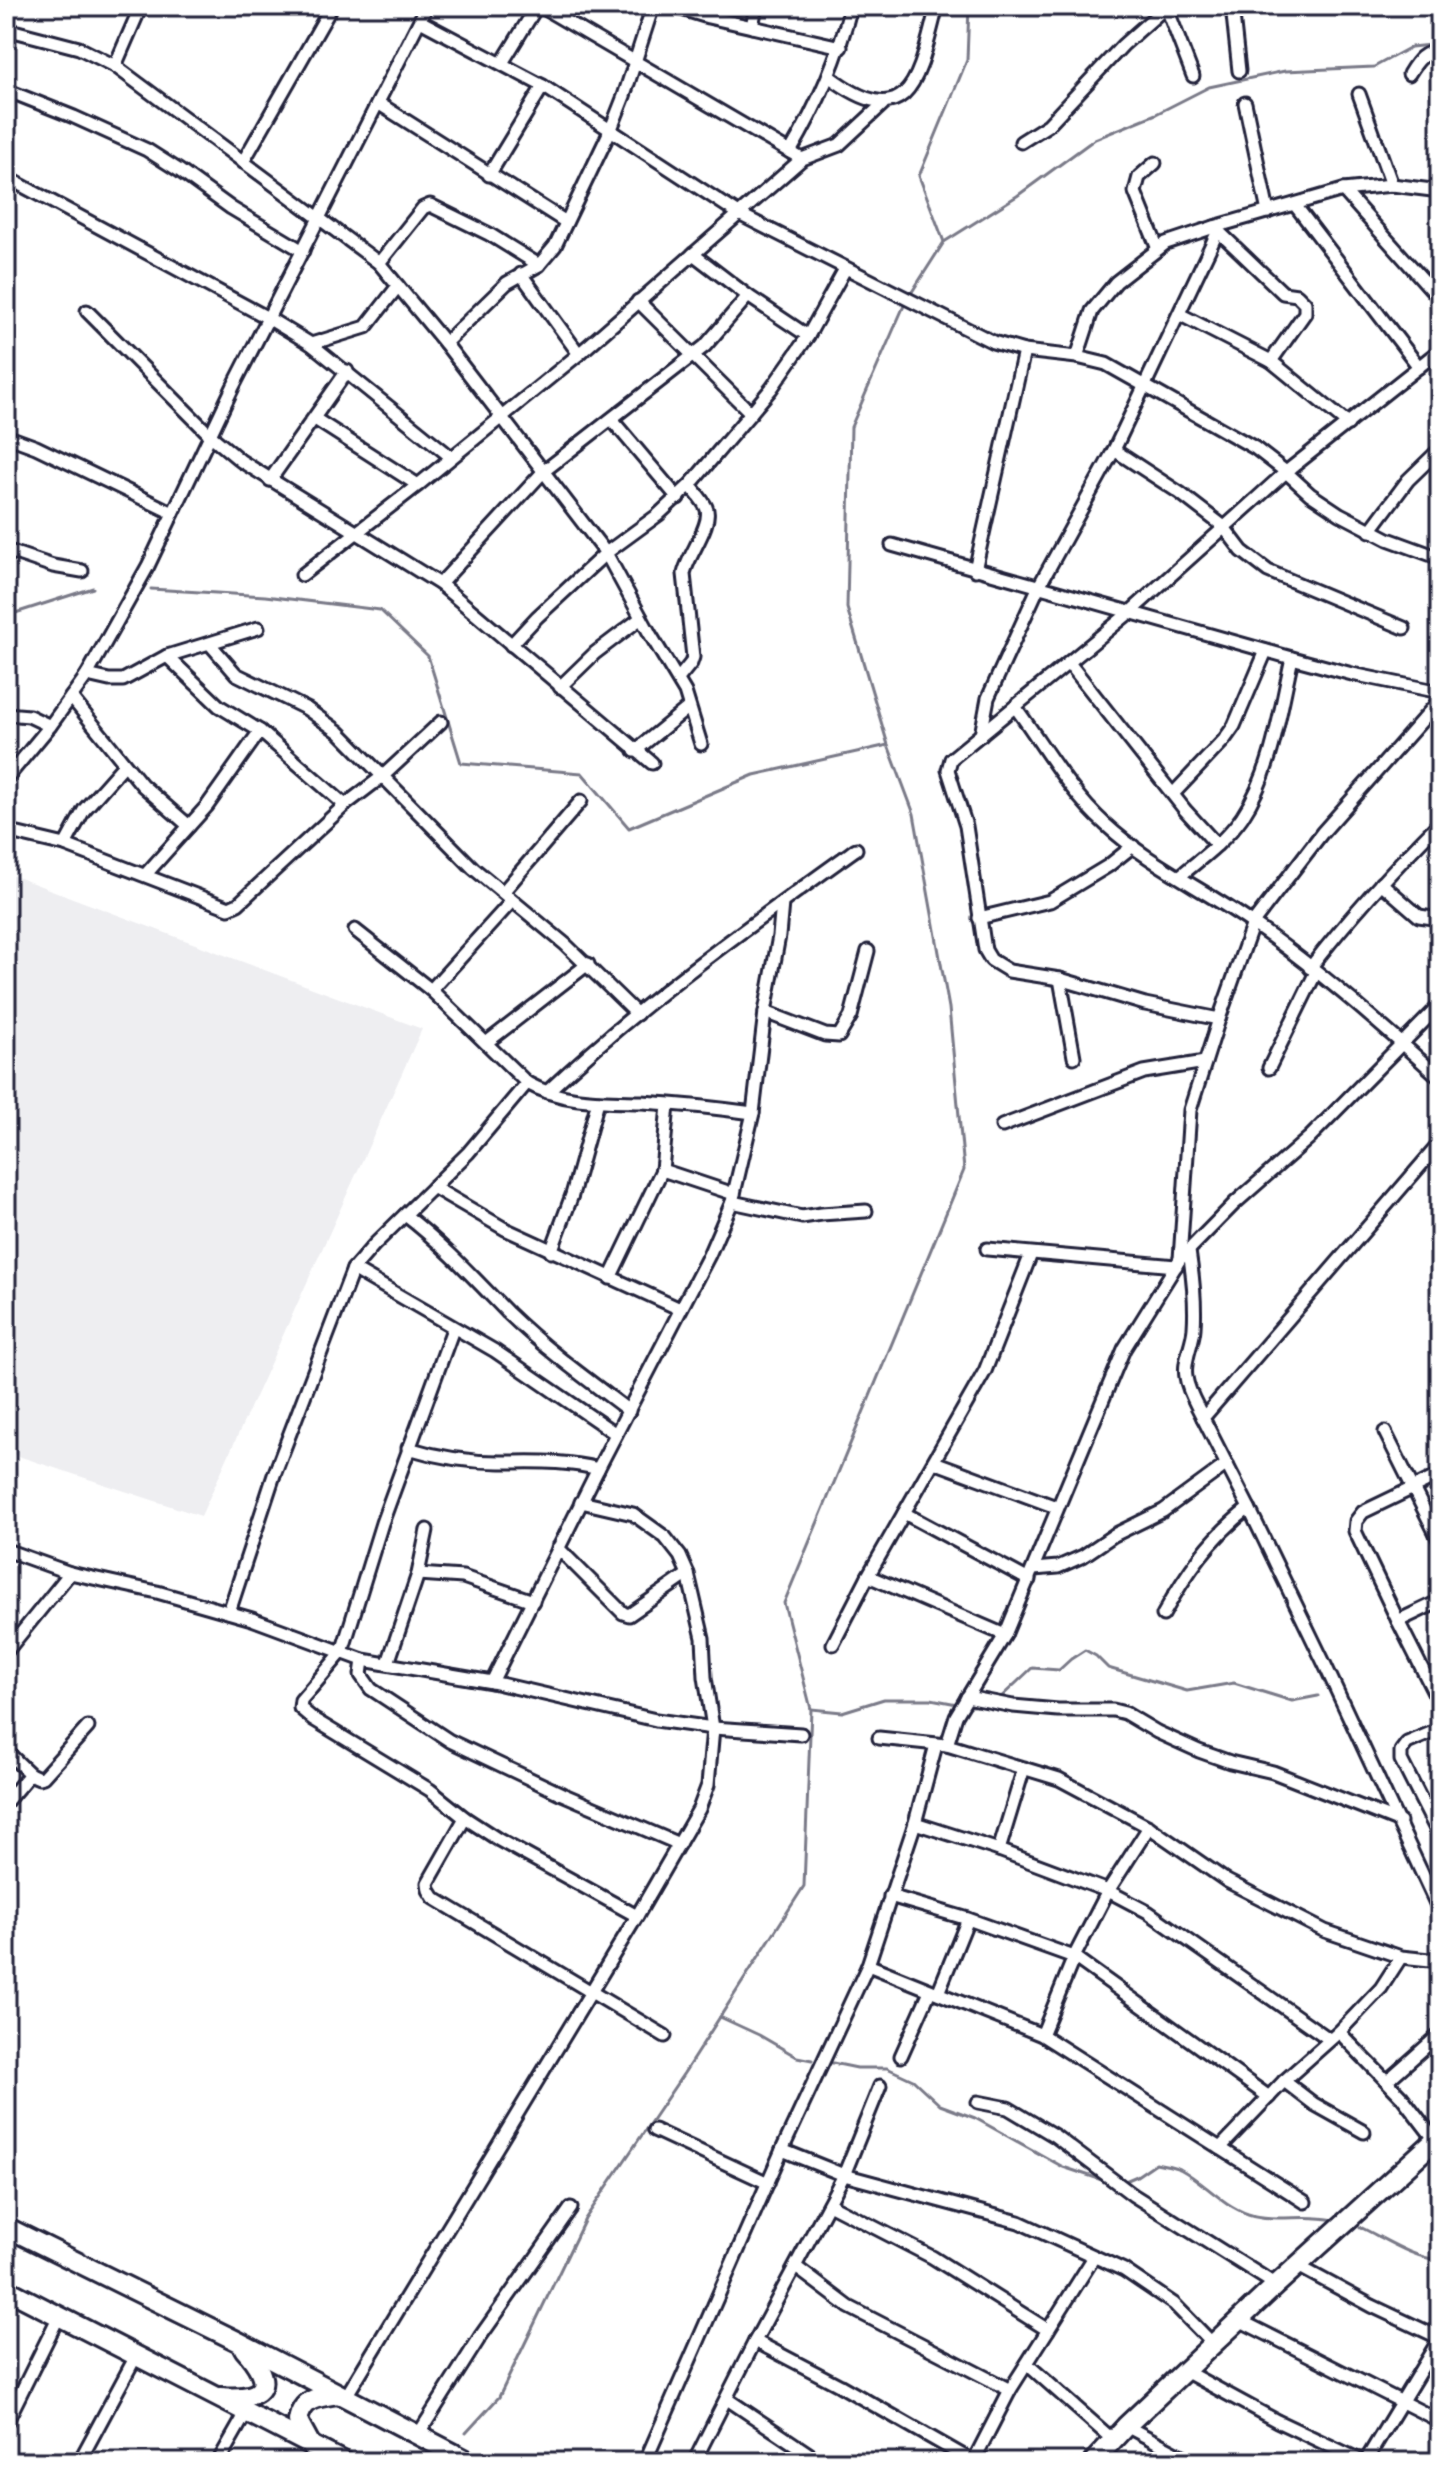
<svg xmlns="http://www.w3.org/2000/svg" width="1446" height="2468" font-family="Dekko,sans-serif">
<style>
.built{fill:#eeeef1}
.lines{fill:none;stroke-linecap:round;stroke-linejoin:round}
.stream{stroke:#7a7a88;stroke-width:3}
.minor-casing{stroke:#22223b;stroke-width:17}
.trunk-casing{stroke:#22223b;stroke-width:24}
.minor{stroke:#fff;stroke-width:11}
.trunk{stroke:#fff;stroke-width:18}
</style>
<rect width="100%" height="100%" fill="#fff"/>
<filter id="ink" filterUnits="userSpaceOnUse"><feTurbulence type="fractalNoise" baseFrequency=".0125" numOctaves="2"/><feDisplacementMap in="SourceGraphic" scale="16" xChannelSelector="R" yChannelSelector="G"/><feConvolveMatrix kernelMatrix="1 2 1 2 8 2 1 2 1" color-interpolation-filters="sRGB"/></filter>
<g filter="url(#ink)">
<path class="built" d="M 6,873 L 422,1029 L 201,1516 L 6,1452 Z"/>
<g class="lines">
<g class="stream">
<path d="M 944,242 L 1017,196 L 1095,139 L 1156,114 L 1209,87 L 1285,71 L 1374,67 L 1411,47 L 1440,44"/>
<path d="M 910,295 L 944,242 L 919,176 L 967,60 L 969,6"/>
<path d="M 151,589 L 265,596 L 380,610 L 428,656 L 461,763 L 582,773 L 629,828 L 754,775 L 888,745 L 847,608 L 851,427 L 906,301"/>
<path d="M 6,616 L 93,588"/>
<path d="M 999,1699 L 1032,1668 L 1059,1670 L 1071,1659 L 1085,1650 L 1096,1656 L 1108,1668 L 1187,1691 L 1234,1683 L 1292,1701 L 1318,1696"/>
<path d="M 965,1706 L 985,1706"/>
<path d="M 811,1709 L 842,1712 L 884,1699 L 931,1699 L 957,1704"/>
<path d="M 720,2017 L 759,2035 L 797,2057 L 812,2060"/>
<path d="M 828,2062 L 857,2068 L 887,2068 L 913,2080 L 940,2105 L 975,2118 L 1063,2167 L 1108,2182"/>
<path d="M 1123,2182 L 1137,2176 L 1156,2163 C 1164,2165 1173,2166 1180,2169 C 1204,2182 1222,2205 1248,2214 C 1276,2223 1305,2213 1334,2220"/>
<path d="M 1360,2227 C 1385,2239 1413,2258 1440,2260"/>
<path d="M 466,2433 L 499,2397 L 585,2219 L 684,2073 L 804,1886 L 811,1709 L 784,1603 L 964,1170 L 949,1008 L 914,814 L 888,745"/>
</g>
<defs>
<g id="minor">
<path d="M 540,6 L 802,159"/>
<path d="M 672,6 L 708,17 L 841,47"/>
<path d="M 1166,6 L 1193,76"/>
<path d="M 1232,6 L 1239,71"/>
<path d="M 420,21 L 543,86 L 739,214 L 993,342 L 1024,351 L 1077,357 L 1106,364 L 1255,448 L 1286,472 L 1310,494 L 1340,514 L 1388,539 L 1440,558"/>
<path d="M 752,27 L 756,6"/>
<path d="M 6,29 L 79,48 L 115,66 L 379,263 L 445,343 L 606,553 L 650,634 L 685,692 L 701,744"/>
<path d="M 502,63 L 537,6"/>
<path d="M 115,66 L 141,6"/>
<path d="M 1409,74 C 1418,59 1423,53 1440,50"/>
<path d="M 830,77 C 912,138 919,74 937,6"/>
<path d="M 6,90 L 74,117 L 147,150 L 180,171 L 231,208 L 303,251"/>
<path d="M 1359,94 L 1392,185"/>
<path d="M 378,103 L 566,222"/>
<path d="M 1245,103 L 1268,212"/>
<path d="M 1021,142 L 1048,125 L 1123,45 L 1167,6"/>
<path d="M 790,152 C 818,105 838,59 851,6"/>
<path d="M 243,162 L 332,6"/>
<path d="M 1155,163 L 1139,177 L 1135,192 L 1158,249"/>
<path d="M 489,175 L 543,86"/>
<path d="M 6,177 L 268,318 L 311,344 L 451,457"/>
<path d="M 1343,190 L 1440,299"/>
<path d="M 1295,205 L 1419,367"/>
<path d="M 1214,227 L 1283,293 L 1297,295 L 1305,303 L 1305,313 L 1271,361"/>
<path d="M 693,254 L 748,296 L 808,336"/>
<path d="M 379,263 L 423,208 L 430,205 L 489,234 L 539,265"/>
<path d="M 521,274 L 579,354"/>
<path d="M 638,301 L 751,413"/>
<path d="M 87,311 L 211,436 L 241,461 L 440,584 L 652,763"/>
<path d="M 1179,314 L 1271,361 L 1348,424"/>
<path d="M 445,343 L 507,283 L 539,265 L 555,246 L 611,129 L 624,96 L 653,6"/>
<path d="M 311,344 L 366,327 L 398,286"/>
<path d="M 1077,357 L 1092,311 L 1116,282 L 1166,243 L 1214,227 L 1343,190 L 1392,185 L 1440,191"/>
<path d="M 315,419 L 418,485"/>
<path d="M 612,420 L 678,498"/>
<path d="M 6,436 L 36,447 L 173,513"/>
<path d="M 1114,450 L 1180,493 L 1223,526 L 1242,551 L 1268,571 L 1404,628"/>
<path d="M 270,480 L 347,371"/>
<path d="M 1370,531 L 1408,480 L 1440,449"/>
<path d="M 892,545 L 1292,658 L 1352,674 L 1440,692"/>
<path d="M 6,550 L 53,566 L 82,571"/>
<path d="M 975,570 L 1024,351"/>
<path d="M 302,575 L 418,485 L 579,354 L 802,159 L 839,145 L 883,104"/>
<path d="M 440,584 L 544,471 L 705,346 L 748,296"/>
<path d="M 210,644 L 236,674 L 307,709 L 339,732 L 473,868 L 565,944 L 637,1014"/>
<path d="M 511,645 L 537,617 L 606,553 L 658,515 L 690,485 L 771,389 L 808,336 L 845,269"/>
<path d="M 167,656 L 219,706 L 260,731 L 345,805"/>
<path d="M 1069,663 L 1185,810 L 1217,845"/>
<path d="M 87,675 L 109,680 L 123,680 L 167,656 L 258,628"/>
<path d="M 678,679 L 691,663 L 693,657 L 684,574 C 687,556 714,523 706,507 C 702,499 695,492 690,485"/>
<path d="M 560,687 L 595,653 L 641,618"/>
<path d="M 71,697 L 142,785 L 189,826"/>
<path d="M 1016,708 C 1044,746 1069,792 1105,824 C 1148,864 1204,889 1252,923 C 1318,969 1381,1024 1440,1078"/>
<path d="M 6,714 L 29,716 L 50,726"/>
<path d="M 981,735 L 988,698 L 1039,586 L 1114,450 L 1218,231"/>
<path d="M 635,751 L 689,707"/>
<path d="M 6,779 L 50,726 L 87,675 L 148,566 L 233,387 L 427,6"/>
<path d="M 1173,794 L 1224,740 L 1234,726 L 1266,651"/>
<path d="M 6,831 L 65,845 L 229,908 L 238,904 L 345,805 L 383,776 L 441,722"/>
<path d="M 65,845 L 84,810 L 124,765"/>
<path d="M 146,874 L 207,806 L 260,731"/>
<path d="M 1180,876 C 1202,858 1226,840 1242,817 C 1273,771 1280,710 1292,658"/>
<path d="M 1381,883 L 1419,916 L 1433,918 L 1440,923"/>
<path d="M 503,892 L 581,801"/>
<path d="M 979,918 L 1050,901 L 1108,866 L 1133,846"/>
<path d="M 355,930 L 431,990 L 527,1083 C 563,1103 603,1101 642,1102 C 679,1104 716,1108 753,1113"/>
<path d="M 1310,968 C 1350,916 1394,868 1440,822"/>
<path d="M 1060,979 L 1074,1057"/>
<path d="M 431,990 L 512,901"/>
<path d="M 765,1012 L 825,1035 L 839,1036 L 851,1016 L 868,951"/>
<path d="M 1219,1019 L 1145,1004 L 1060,979 L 1009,971 L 991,960 L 985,950 L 966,826 L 948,770 L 951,759 L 1129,613 L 1286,472 L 1440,350"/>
<path d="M 486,1043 L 588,964"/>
<path d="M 1269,1068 L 1316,972"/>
<path d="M 547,1092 C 642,1002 750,925 856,849"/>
<path d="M 1002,1126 L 1144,1072 L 1205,1062"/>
<path d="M 1440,1143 L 1203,1418 L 1249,1508 L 1325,1665 L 1440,1912"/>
<path d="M 662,1170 L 734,1194"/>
<path d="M 433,1187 L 505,1229 L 680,1309"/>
<path d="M 732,1202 L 802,1217 L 821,1214 L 866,1211"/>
<path d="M 405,1215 C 443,1244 475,1279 508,1313 C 545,1349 588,1380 629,1411"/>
<path d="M 987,1249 L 1176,1266"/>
<path d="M 1189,1251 C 1193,1277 1196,1302 1194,1328 C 1193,1344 1183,1360 1186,1377 C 1188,1392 1197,1405 1203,1418"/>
<path d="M 551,1252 L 572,1195 L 598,1101"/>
<path d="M 1180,1259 L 1190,1110 L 1219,1019 L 1253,923 L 1322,833 L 1440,700"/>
<path d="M 353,1269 L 495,1351 L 616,1434"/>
<path d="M 610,1278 L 662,1170 L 668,1105"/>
<path d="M 453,1329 L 382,1523 L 342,1652 L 308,1692 L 301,1700 L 300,1708 L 313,1719 L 430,1790 L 465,1818 L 499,1840 L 637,1916"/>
<path d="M 1385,1432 L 1440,1542"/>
<path d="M 408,1448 C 437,1457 470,1462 500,1462 C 534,1462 565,1460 598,1469"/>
<path d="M 934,1462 L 1056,1507"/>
<path d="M 904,1513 L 1029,1580"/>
<path d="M 558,1548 L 623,1613 L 629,1615 L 688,1574"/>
<path d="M 6,1550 L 70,1573 L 157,1592 L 252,1619 L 363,1660 L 492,1682 L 656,1720 L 713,1728 L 801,1734"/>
<path d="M 1034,1569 L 1058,1567 L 1083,1556 L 1114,1535 L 1163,1511 L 1227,1464"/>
<path d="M 418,1574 L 463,1577 L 533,1601"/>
<path d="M 868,1576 L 1005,1635"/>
<path d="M 1440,1601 L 1398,1621 L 1440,1704"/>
<path d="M 229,1612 L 274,1475 L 353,1269 L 374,1245 L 468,1153 L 527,1083"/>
<path d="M 1163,1615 C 1186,1573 1211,1537 1249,1508"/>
<path d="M 1398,1621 L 1355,1531 L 1356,1521 L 1363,1512 L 1440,1475"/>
<path d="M 833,1644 L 868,1576 L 985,1371 L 1031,1254"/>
<path d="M 6,1652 L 70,1573"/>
<path d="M 363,1660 L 361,1675 L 371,1689 L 450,1741 L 562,1794 L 679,1844"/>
<path d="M 388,1663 L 418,1574 L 427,1530"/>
<path d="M 492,1682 L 598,1469 L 709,1255 L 732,1202 L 753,1113 L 765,1012 L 779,936 L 782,903"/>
<path d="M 967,1697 L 1013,1706 L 1058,1710 L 1113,1710 L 1125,1713 L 1157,1732 L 1199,1751 L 1230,1762 L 1273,1772 L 1400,1822"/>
<path d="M 1440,1729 L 1407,1743 L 1401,1751 L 1401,1760 L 1440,1837"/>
<path d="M 879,1738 L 947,1745 L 1059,1779 L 1149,1827 L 1227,1881 L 1325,1931 L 1401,1957 L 1440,1961"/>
<path d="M 947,1745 L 956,1716 L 1005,1635 L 1124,1349 L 1180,1259 L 1235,1203 L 1309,1138 L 1440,1005"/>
<path d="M 6,1751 L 30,1774 L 39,1778 L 43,1777 L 88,1727"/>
<path d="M 6,1802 L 30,1774"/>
<path d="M 465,1818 L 428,1883 L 429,1890 L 434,1898 L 665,2036"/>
<path d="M 915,1823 L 999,1850 L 1108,1891 L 1148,1912 L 1329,2039"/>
<path d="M 999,1850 L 1024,1768"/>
<path d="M 890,1896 L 968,1919 L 1074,1957 L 1269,2097"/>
<path d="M 868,1965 L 1042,2035 L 1305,2202"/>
<path d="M 938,1993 L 968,1919"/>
<path d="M 1339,2032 L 1402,2097 L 1435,2140"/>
<path d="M 1042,2035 L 1074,1957 L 1108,1891 L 1149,1827"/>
<path d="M 901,2056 L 930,1991"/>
<path d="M 1284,2081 L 1314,2104 L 1364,2132"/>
<path d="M 1387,2081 L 1440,2034"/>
<path d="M 978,2102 L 1008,2108 L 1055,2136 L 1133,2195 L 1276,2285"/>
<path d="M 654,2130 L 768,2183"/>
<path d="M 1220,2148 L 1284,2081 L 1339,2032 L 1381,1988 L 1401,1957"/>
<path d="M 782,2150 L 844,2175 L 1019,2222 L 1124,2270 L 1174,2304 L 1214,2345"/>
<path d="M 829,2204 L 932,2257 L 1048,2330 L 1010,2390 L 973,2462"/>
<path d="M 1298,2266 L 1372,2306 L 1440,2338"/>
<path d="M 796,2267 L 849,2307 L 1010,2390"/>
<path d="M 1239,2320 L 1440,2421"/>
<path d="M 1048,2330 L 1094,2257"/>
<path d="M 755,2341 L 839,2385 L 974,2462"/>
<path d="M 1027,2364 L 1113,2440"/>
<path d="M 1185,2371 L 1277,2421 L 1364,2462"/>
<path d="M 345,2398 L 637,1916 L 699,1809 L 708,1785 L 713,1728 L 705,1677 L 703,1638 L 688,1574 L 680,1556 L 665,1537 L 633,1514 L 581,1502"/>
<path d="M 727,2399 L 821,2462"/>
<path d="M 6,2423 L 59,2316"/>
<path d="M 1126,2426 L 1194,2462"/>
<path d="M 418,2435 L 480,2337 L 571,2208"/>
<path d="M 79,2462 L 136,2356"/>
<path d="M 218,2462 L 246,2413"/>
<path d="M 645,2462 L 782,2150 L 868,1965 L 915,1823 L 936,1745"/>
<path d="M 694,2462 L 755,2341 L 844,2175 L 880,2086"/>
<path d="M 1365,2462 L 1440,2338"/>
</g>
<g id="trunk">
<path d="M 6,2227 L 237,2341 L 470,2462"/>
<path d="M 6,2289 L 344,2462"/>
<path d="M 221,2397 C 267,2401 275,2383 244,2349"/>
<path d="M 312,2447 L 298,2421 C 302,2398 318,2397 338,2394"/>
<path d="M 1093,2462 L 1126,2426 L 1276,2285 L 1440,2136"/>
</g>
</defs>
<use href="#minor" class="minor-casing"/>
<use href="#trunk" class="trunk-casing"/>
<use href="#minor" class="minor"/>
<use href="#trunk" class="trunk"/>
</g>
</g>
<rect width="1446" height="2468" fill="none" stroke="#fff" stroke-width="32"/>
<rect x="16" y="16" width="1414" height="2436" fill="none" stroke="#22223b" stroke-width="3" filter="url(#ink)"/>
</svg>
